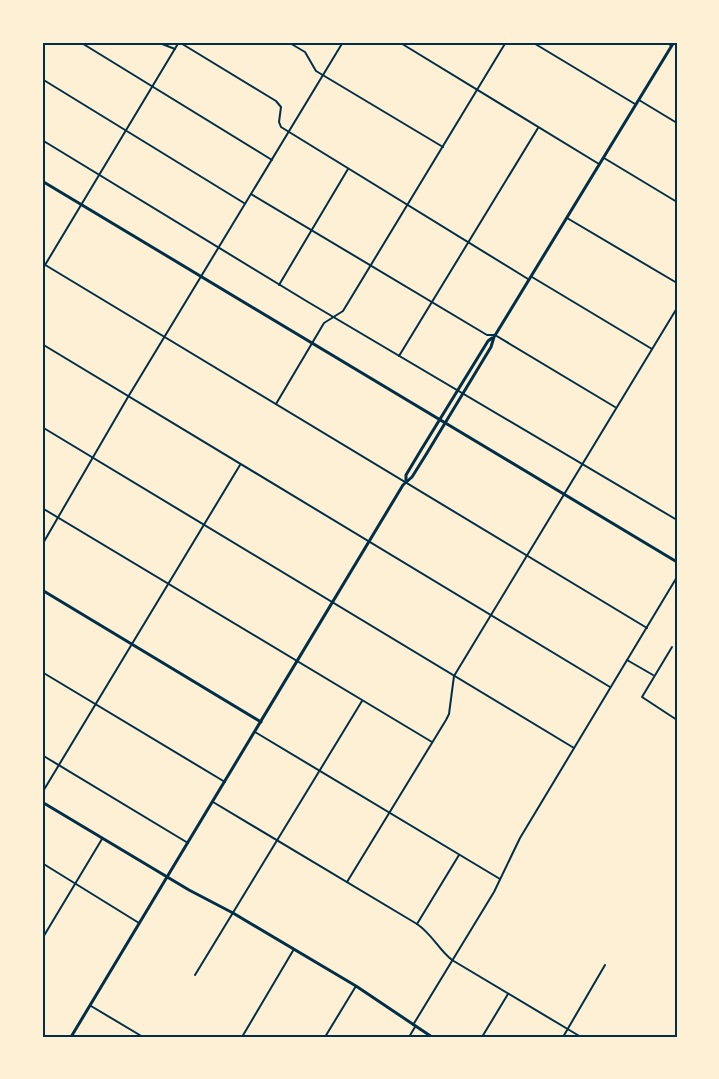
<svg xmlns="http://www.w3.org/2000/svg" width="719" height="1079" font-family="'DejaVu Sans',sans-serif">
<style>
.lines{fill:none;stroke-linecap:round;stroke-linejoin:round}
.minor{stroke:#003049;stroke-width:2}
.tertiary{stroke:#003049;stroke-width:3}
.secondary{stroke:#003049;stroke-width:3}
.neatline{fill:none;stroke:#003049;stroke-width:2}
</style>
<rect width="100%" height="100%" fill="#fdf0d5"/>
<g class="lines">
<g class="minor">
<path d="M 80,42 L 272,160"/>
<path d="M 157,42 L 175,49"/>
<path d="M 179,42 L 276,101 L 281,107 L 279,122 L 281,127 L 528,279"/>
<path d="M 288,42 L 305,52 L 316,71 L 443,147"/>
<path d="M 399,42 L 599,164"/>
<path d="M 532,42 L 635,104"/>
<path d="M 665,42 L 672,46"/>
<path d="M 676,42 L 677,42"/>
<path d="M 42,79 L 244,203"/>
<path d="M 639,100 L 677,123"/>
<path d="M 42,140 L 308,302 L 677,520"/>
<path d="M 604,158 L 677,202"/>
<path d="M 251,194 L 487,335 L 495,335 L 615,407"/>
<path d="M 567,218 L 677,283"/>
<path d="M 42,263 L 647,628"/>
<path d="M 42,270 L 179,42"/>
<path d="M 532,277 L 652,349"/>
<path d="M 279,285 L 348,169"/>
<path d="M 42,344 L 610,687"/>
<path d="M 399,356 L 538,128"/>
<path d="M 276,404 L 324,323 L 343,311 L 506,42"/>
<path d="M 42,427 L 574,748"/>
<path d="M 42,508 L 432,742"/>
<path d="M 42,545 L 128,397 L 343,42"/>
<path d="M 672,647 L 642,697 L 677,720"/>
<path d="M 627,660 L 653,675"/>
<path d="M 42,672 L 225,782"/>
<path d="M 255,732 L 500,879"/>
<path d="M 42,755 L 188,843"/>
<path d="M 42,793 L 240,465"/>
<path d="M 213,802 L 417,924 C 432,934 439,950 452,960 L 581,1037"/>
<path d="M 42,863 L 139,923"/>
<path d="M 347,882 L 446,720 L 449,714 L 454,676 L 677,308"/>
<path d="M 417,924 L 459,855"/>
<path d="M 42,939 L 102,839"/>
<path d="M 195,975 L 362,701"/>
<path d="M 91,1006 L 143,1037"/>
<path d="M 413,1025 L 494,892 L 520,838 L 677,577"/>
<path d="M 242,1037 L 294,949"/>
<path d="M 325,1037 L 356,986"/>
<path d="M 409,1037 L 415,1027"/>
<path d="M 482,1037 L 508,994"/>
<path d="M 563,1037 L 605,965"/>
</g>
<g class="tertiary">
<path d="M 42,181 L 677,562"/>
<path d="M 42,590 L 261,722"/>
<path d="M 71,1037 L 167,877"/>
</g>
<g class="secondary">
<path d="M 406,482 L 406,475 L 421,450 L 488,341 L 492,338"/>
<path d="M 42,802 L 189,890 L 233,913 L 356,986 L 432,1037"/>
<path d="M 167,877 L 403,485 L 412,477 L 427,453 L 491,347 L 494,337 L 674,42"/>
</g>
</g>
<rect width="719" height="1079" fill="none" stroke="#fdf0d5" stroke-width="87"/>
<rect x="44" y="44" width="632" height="992" class="neatline"/>
</svg>
